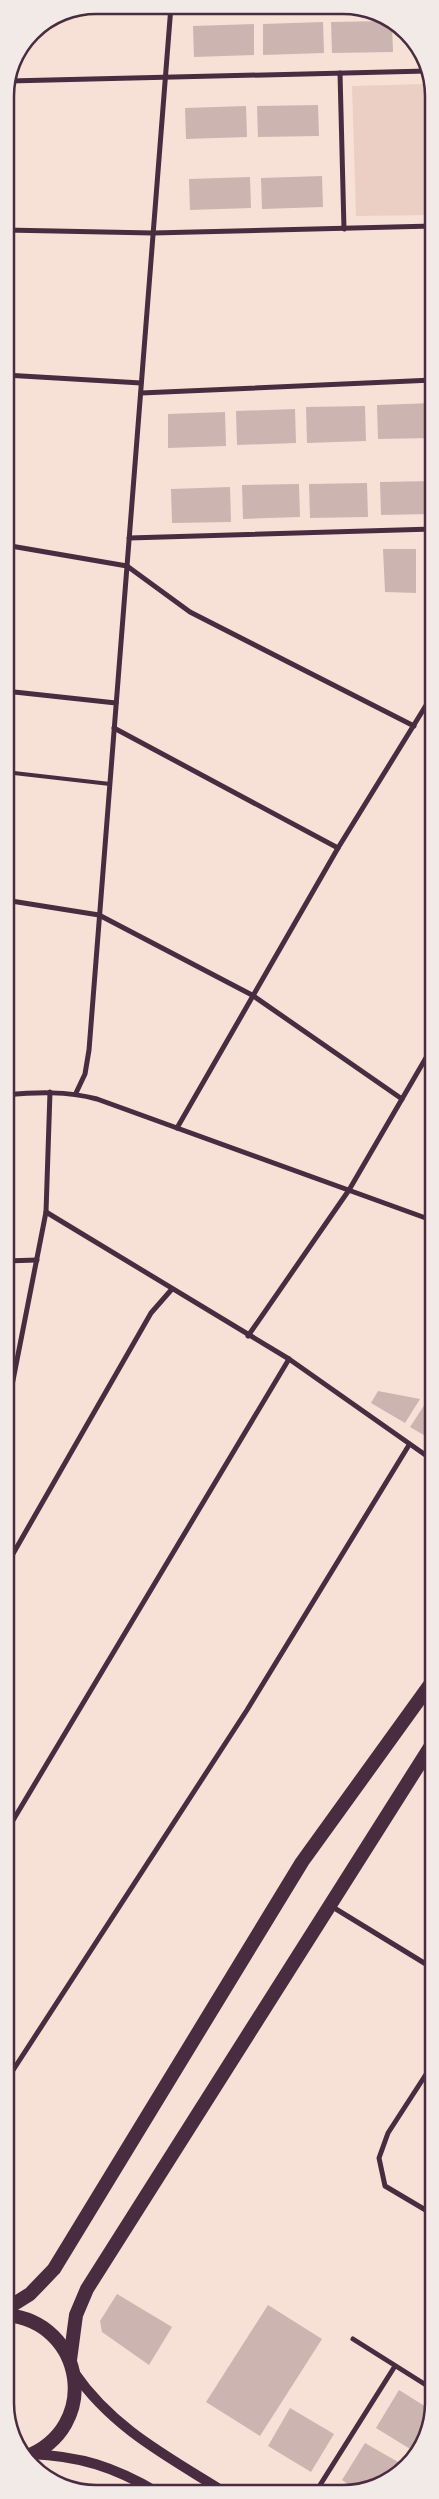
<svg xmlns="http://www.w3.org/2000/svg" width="439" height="2499" font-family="Figtree,sans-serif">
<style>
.green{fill:#ebcfc5}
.building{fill:#ccb4b1}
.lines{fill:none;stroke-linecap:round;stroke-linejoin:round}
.service{stroke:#4a2c40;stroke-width:4}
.minor{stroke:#4a2c40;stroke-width:5}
.secondary{stroke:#4a2c40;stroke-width:10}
.trunk{stroke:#4a2c40;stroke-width:14}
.rim{fill:none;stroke:#4a2c40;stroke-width:2.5}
</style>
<rect width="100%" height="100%" fill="#f7e1d7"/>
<path class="green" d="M 427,84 L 433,108 L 433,215 L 356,216 L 352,86 Z"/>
<g class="building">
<path d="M 387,21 L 392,24 L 393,52 L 332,53 L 331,22 Z"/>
<path d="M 323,22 L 324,53 L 263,55 L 263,24 Z"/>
<path d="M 254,24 L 254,55 L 194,57 L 193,26 Z"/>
<path d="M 318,105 L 319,136 L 258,137 L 257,106 Z"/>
<path d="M 246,106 L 247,137 L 186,139 L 185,108 Z"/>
<path d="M 322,176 L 323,207 L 262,209 L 261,178 Z"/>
<path d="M 250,177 L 251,208 L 190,210 L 189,179 Z"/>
<path d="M 433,403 L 433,438 L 378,439 L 377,405 Z"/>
<path d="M 365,406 L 366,441 L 307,443 L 306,407 Z"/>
<path d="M 295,409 L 296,443 L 237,445 L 236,411 Z"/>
<path d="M 225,412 L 226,446 L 168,448 L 168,414 Z"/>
<path d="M 433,481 L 433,514 L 381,515 L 380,482 Z"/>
<path d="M 367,483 L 368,517 L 310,518 L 309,484 Z"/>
<path d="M 299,484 L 300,517 L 243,519 L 242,485 Z"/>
<path d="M 230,487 L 231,522 L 172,523 L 171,489 Z"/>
<path d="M 383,549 L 416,549 L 416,593 L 385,592 Z"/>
<path d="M 378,1391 L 420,1399 L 405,1423 L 371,1403 Z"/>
<path d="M 427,1401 L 434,1404 L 434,1441 L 410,1427 Z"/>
<path d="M 117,2294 L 172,2327 L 149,2365 L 102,2332 L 100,2321 Z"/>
<path d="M 268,2305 L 322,2339 L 260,2436 L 206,2402 Z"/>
<path d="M 399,2390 L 431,2410 L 415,2452 L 376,2428 Z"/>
<path d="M 290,2408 L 334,2434 L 311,2472 L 268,2446 Z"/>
<path d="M 365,2443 L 405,2466 L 359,2491 L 342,2480 Z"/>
</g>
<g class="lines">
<path class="service" d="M 5,772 L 110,784"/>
<g class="minor">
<path d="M 340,73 L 344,229"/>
<path d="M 9,81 L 427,71"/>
<path d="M 5,230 L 153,233 L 433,226"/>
<path d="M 5,375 L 141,383"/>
<path d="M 141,393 L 433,380"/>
<path d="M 129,538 L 433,529"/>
<path d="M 5,545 L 127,566 L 190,612 L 414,726"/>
<path d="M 5,691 L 116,703"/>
<path d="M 114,728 L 338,848"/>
<path d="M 5,900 L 99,915 L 252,995 L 402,1099"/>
<path d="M 76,1093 L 85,1074 L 89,1050 L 171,6"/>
<path d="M 5,1095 C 37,1092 66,1091 97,1099 L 434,1221"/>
<path d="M 177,1128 L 338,848 L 433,694"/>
<path d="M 46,1212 L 289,1359 L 434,1461"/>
<path d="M 5,1261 L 37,1260"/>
<path d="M 248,1336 L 349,1190 L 434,1044"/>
<path d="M 6,1416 L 46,1212 L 50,1092"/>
<path d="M 6,1566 L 151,1313 L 172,1289"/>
<path d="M 6,1812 L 14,1818"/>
<path d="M 6,1832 L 289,1359"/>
<path d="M 331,1906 L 434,1969"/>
<path d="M 434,2062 L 388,2133 L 379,2158 L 385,2186 L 434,2215"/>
<path d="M 6,2081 L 247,1710 L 409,1445"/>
<path d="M 353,2339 L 434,2390"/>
<path d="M 315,2493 L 395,2366"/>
</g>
<g class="secondary">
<path d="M 74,2372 C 113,2429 169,2457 226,2493"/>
<path d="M 30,2454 C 81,2456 114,2467 157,2492"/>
</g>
<g class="trunk">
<path d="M 6,2309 L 30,2294 L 54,2269 L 302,1862 L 434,1679"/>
<path d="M 6,2315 C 86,2322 101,2429 25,2457"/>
<path d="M 70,2360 L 76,2315 L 87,2289 L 434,1741"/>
</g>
</g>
<path d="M0 0H439V2499H0ZM96 14H343A82 82 0 0 1 425 96V2403A82 82 0 0 1 343 2485H96A82 82 0 0 1 14 2403V96A82 82 0 0 1 96 14Z" fill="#f1eae7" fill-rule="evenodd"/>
<path class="rim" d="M96 14H343A82 82 0 0 1 425 96V2403A82 82 0 0 1 343 2485H96A82 82 0 0 1 14 2403V96A82 82 0 0 1 96 14Z"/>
</svg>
